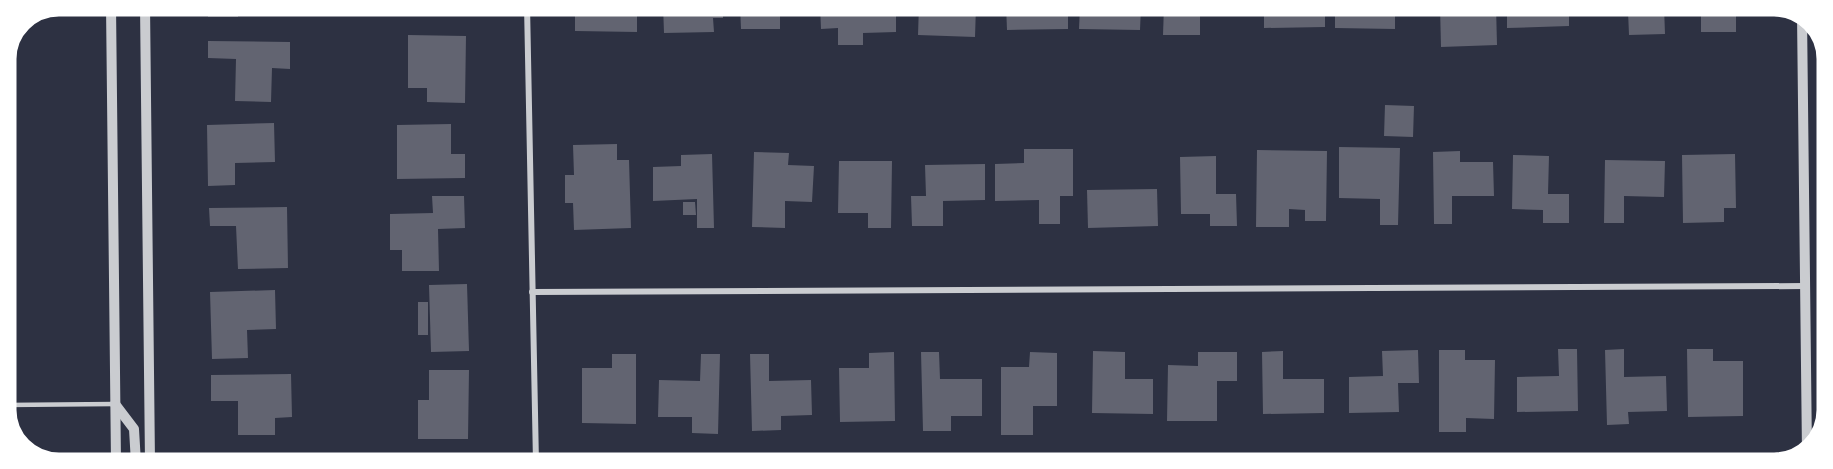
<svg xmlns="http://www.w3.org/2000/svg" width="1833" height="469" font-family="Mulish,sans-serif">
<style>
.building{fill:#626471}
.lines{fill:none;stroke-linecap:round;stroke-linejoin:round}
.service{stroke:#caccd0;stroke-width:4.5}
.minor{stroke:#caccd0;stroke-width:6}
.tertiary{stroke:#caccd0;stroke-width:10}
.rim{fill:none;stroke:#fff;stroke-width:3}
</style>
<rect width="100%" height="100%" fill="#2d3142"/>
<g class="building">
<rect x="208" y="5" width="30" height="12"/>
<path d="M 431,5 L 463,5 L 463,12 L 431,11 Z"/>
<path d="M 575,5 L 637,5 L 637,32 L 575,31 Z"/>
<path d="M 663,5 L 723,5 L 723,18 L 713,18 L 714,32 L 664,33 Z"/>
<path d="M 740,5 L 780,5 L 780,29 L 741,29 Z"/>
<path d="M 820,5 L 896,5 L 896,32 L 863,33 L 863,45 L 838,45 L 838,28 L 821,29 Z"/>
<path d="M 919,5 L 976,5 L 975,37 L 918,35 Z"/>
<path d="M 1006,5 L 1068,6 L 1068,29 L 1007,30 Z"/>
<path d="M 1080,6 L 1141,6 L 1140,30 L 1079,29 Z"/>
<path d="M 1164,6 L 1200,6 L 1200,35 L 1163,35 Z"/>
<path d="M 1264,6 L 1325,6 L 1325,27 L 1264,28 Z"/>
<path d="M 1335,6 L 1395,6 L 1395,29 L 1335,28 Z"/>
<path d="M 1440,6 L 1496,6 L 1497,45 L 1441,47 Z"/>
<path d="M 1507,6 L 1569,6 L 1569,26 L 1507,28 Z"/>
<path d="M 1609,6 L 1664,6 L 1665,34 L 1629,35 L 1628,11 L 1609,11 Z"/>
<rect x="1701" y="6" width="35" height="26"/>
<path d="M 408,35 L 466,36 L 465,103 L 427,102 L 427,88 L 408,88 Z"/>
<path d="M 208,41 L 290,42 L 290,69 L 272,68 L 271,102 L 235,101 L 236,59 L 208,58 Z"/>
<path d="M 1385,105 L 1414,106 L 1413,137 L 1384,136 Z"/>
<path d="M 274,123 L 275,162 L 235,163 L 235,185 L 208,186 L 207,125 Z"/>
<path d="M 451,124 L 451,154 L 465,154 L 465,178 L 397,179 L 397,125 Z"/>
<path d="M 617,144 L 617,160 L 629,160 L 631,228 L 574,230 L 573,203 L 565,203 L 565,175 L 574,175 L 573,145 Z"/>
<path d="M 1339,147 L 1400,148 L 1398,225 L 1380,225 L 1380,199 L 1339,198 Z"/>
<path d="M 1024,149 L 1073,149 L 1073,196 L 1060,196 L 1060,224 L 1039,224 L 1039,200 L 995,201 L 995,164 L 1024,163 Z"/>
<path d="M 1257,150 L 1327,151 L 1326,221 L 1305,221 L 1305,210 L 1289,209 L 1289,227 L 1256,227 Z"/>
<path d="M 1460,151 L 1460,162 L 1493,162 L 1494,196 L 1452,196 L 1452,224 L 1434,224 L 1433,152 Z"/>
<path d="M 754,152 L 789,153 L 788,165 L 814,166 L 812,202 L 785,201 L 785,228 L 752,227 Z"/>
<path d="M 712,154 L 714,228 L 697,228 L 697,199 L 653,201 L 653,167 L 681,166 L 681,155 Z"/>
<path d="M 1735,154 L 1736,208 L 1724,208 L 1724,222 L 1683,223 L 1682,155 Z"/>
<path d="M 1513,155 L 1549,156 L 1548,194 L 1569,194 L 1569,223 L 1543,223 L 1543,210 L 1512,209 Z"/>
<path d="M 1216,156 L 1216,194 L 1236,194 L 1237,226 L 1210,226 L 1210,214 L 1181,214 L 1180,157 Z"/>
<path d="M 1605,160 L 1665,161 L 1664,197 L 1624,196 L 1624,223 L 1604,223 Z"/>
<path d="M 839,161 L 892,161 L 891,228 L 868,228 L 868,213 L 838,213 Z"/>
<path d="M 985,164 L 985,200 L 943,201 L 943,226 L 912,226 L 911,196 L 926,196 L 925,165 Z"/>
<path d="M 1157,189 L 1158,226 L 1088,228 L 1087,190 Z"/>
<path d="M 432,196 L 464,196 L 465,228 L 438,229 L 439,271 L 402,271 L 402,250 L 390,250 L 390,214 L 433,213 Z"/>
<path d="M 683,202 L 695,202 L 696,215 L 683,215 Z"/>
<path d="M 287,207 L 288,268 L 238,269 L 236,226 L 210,226 L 209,208 Z"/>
<path d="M 467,284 L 469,351 L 431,352 L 429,285 Z"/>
<path d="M 275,290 L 276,329 L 247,330 L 248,358 L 212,359 L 210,292 Z"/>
<rect x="418" y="302" width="10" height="33"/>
<path d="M 1558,349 L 1577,349 L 1578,411 L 1517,412 L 1517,377 L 1559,376 Z"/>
<path d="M 1624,349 L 1624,377 L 1666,376 L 1667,411 L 1628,412 L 1629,424 L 1607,425 L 1605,350 Z"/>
<path d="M 1687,349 L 1713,349 L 1713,361 L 1743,361 L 1743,416 L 1688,417 Z"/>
<path d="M 1418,350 L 1419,383 L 1398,383 L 1399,412 L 1349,413 L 1349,377 L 1383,376 L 1382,351 Z"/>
<path d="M 1439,350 L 1465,350 L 1465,360 L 1495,360 L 1494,419 L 1466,418 L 1466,432 L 1439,432 Z"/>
<path d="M 1093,351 L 1125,352 L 1125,379 L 1153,379 L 1153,414 L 1092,413 Z"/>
<path d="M 1283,351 L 1283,379 L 1324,379 L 1324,413 L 1263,414 L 1262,352 Z"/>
<path d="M 894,352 L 895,421 L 840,422 L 839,368 L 869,368 L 869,353 Z"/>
<path d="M 921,352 L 939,352 L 940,379 L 982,379 L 982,416 L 951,416 L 951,431 L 923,431 Z"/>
<path d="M 1030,352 L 1057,353 L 1057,406 L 1033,406 L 1033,435 L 1001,435 L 1001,367 L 1029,367 Z"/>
<path d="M 1198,352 L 1237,352 L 1237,381 L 1217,381 L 1217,421 L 1167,421 L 1168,365 L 1198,366 Z"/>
<path d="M 612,354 L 636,354 L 636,424 L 582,423 L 582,368 L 612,368 Z"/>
<path d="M 701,354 L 720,354 L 718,434 L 692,433 L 692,417 L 658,417 L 659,380 L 700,381 Z"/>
<path d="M 750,354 L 769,354 L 769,381 L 811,380 L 812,415 L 781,416 L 781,430 L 752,431 Z"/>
<path d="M 429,370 L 469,370 L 468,439 L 418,439 L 418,400 L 429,400 Z"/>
<path d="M 291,374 L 292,417 L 275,418 L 275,435 L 238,435 L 238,401 L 211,401 L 211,375 Z"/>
<rect x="405" y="453" width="36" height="10"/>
<path d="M 278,456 L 278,463 L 215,463 L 215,457 Z"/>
</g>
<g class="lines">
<path class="service" d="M 5,405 L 115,404"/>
<g class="minor">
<path d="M 527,5 L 536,463"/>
<path d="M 532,292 L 1805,286"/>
</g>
<g class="tertiary">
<path d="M 111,5 L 116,463"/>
<path d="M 145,5 L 150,463"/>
<path d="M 1802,15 L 1807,453"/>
<path d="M 115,404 L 134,429 L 136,463"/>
</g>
</g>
<path d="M0 0H1833V469H0ZM59 15H1774A44 44 0 0 1 1818 59V410A44 44 0 0 1 1774 454H59A44 44 0 0 1 15 410V59A44 44 0 0 1 59 15Z" fill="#fff" fill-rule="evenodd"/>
<path class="rim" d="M59 15H1774A44 44 0 0 1 1818 59V410A44 44 0 0 1 1774 454H59A44 44 0 0 1 15 410V59A44 44 0 0 1 59 15Z"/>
</svg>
